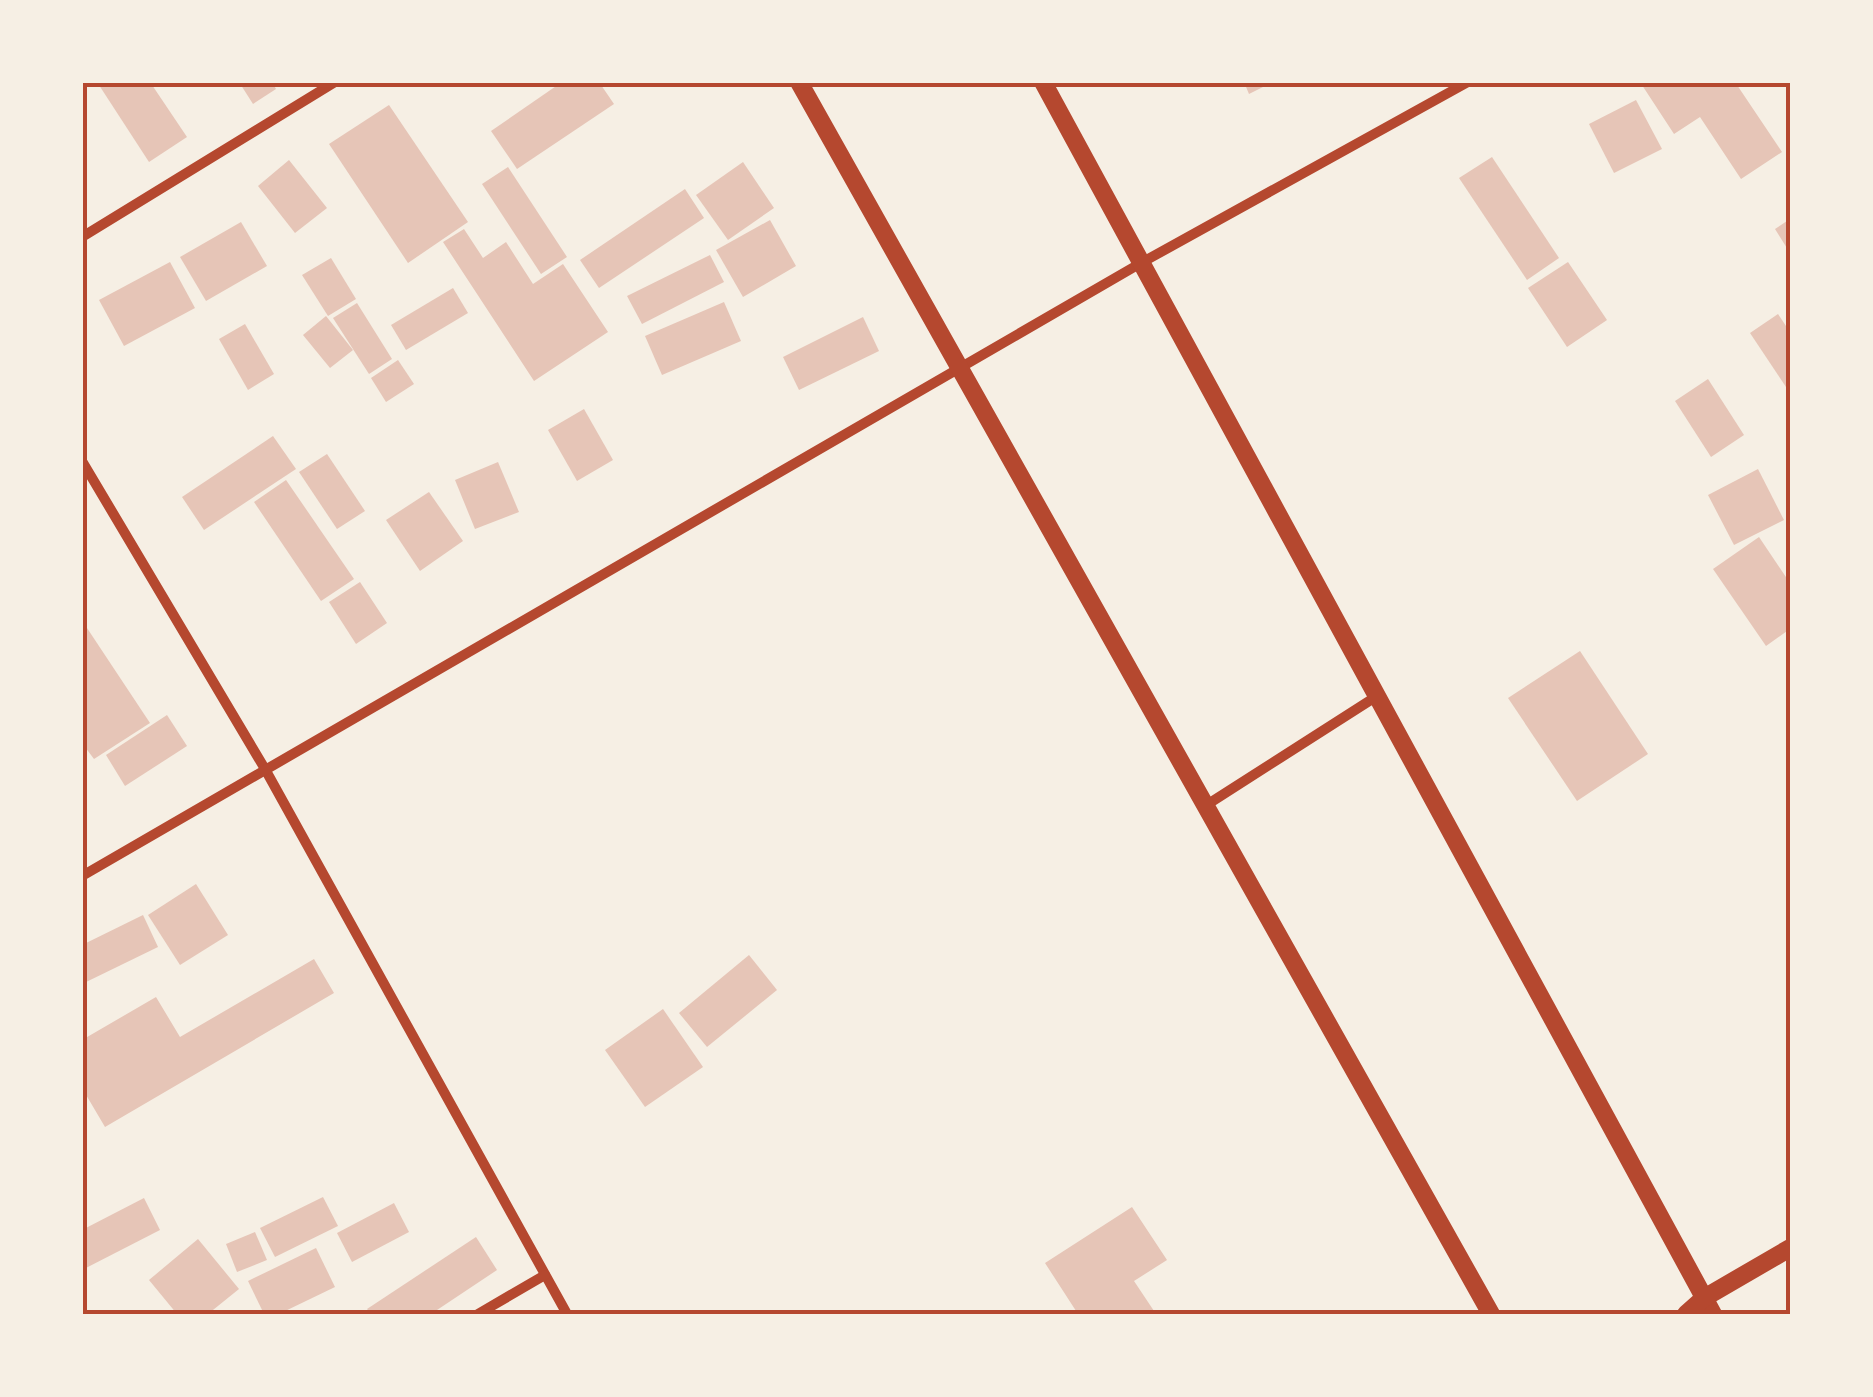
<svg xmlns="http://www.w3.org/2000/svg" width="1873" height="1397" font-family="Lato,sans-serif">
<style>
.building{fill:#e6c5b7}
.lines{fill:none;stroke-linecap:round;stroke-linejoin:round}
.minor{stroke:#b5482f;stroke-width:10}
.tertiary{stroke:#b5482f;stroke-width:18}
.neatline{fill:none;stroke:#b5482f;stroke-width:4}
</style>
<rect width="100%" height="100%" fill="#f6efe4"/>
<g class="building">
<path d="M 97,82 L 150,82 L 187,137 L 149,162 Z"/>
<path d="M 239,82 L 272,82 L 276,89 L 253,104 Z"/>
<path d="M 562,82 L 599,82 L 614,104 L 517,169 L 491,131 Z"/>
<path d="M 1244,82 L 1273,82 L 1249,94 Z"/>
<path d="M 1640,82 L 1735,82 L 1782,152 L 1741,179 L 1700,117 L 1674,134 Z"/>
<path d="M 1636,100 L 1662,149 L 1614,173 L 1589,124 Z"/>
<path d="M 389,105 L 468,222 L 408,263 L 329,144 Z"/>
<path d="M 1492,157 L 1559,258 L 1527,280 L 1459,178 Z"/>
<path d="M 289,160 L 327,208 L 295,233 L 258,186 Z"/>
<path d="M 743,162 L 774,208 L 728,240 L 696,195 Z"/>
<path d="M 508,167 L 567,257 L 541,274 L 482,184 Z"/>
<path d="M 685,189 L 704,218 L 599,288 L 580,260 Z"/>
<path d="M 1790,219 L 1790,253 L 1775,229 Z"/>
<path d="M 770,220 L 796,266 L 743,297 L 716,250 Z"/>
<path d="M 241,222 L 267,266 L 206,301 L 180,257 Z"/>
<path d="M 464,229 L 483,258 L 506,242 L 533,284 L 563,264 L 608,332 L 534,381 L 443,242 Z"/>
<path d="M 710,255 L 724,282 L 642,324 L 627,296 Z"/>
<path d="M 331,258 L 356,299 L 328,316 L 302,275 Z"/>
<path d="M 170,262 L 195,308 L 124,346 L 99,300 Z"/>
<path d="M 1568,262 L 1607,320 L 1567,347 L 1528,288 Z"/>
<path d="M 453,288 L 468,313 L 406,350 L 391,325 Z"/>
<path d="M 724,302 L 741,341 L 662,375 L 645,336 Z"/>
<path d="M 357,303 L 392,359 L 369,374 L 333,318 Z"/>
<path d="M 1778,314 L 1790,332 L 1790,393 L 1750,333 Z"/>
<path d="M 326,316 L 353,350 L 330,368 L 303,335 Z"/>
<path d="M 863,317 L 879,351 L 799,390 L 783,357 Z"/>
<path d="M 245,324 L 274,374 L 248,390 L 219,339 Z"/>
<path d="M 398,360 L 414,384 L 386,402 L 371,378 Z"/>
<path d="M 1708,379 L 1744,435 L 1711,457 L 1675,401 Z"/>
<path d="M 584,409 L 613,460 L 577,481 L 548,430 Z"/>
<path d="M 273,436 L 296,469 L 204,530 L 182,497 Z"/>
<path d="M 327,454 L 365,511 L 337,529 L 299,472 Z"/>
<path d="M 498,462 L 519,512 L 475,529 L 455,480 Z"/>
<path d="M 1758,469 L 1784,520 L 1734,545 L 1708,495 Z"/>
<path d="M 286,480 L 354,579 L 321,601 L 254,502 Z"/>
<path d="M 429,492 L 463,541 L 420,571 L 386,520 Z"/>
<path d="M 1759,537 L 1790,583 L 1790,629 L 1766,646 L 1713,569 Z"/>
<path d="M 360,582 L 387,623 L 356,644 L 329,602 Z"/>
<path d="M 85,625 L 150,723 L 94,759 L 82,743 Z"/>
<path d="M 1580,651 L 1648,754 L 1577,801 L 1508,698 Z"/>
<path d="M 167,715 L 187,746 L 125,786 L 106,755 Z"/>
<path d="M 196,884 L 228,935 L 180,965 L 148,915 Z"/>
<path d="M 143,915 L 158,947 L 82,984 L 82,945 Z"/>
<path d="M 749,955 L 777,990 L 707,1047 L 679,1013 Z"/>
<path d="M 314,959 L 334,993 L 105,1127 L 82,1088 L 82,1040 L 156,997 L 180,1037 Z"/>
<path d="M 663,1009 L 703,1067 L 645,1107 L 605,1050 Z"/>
<path d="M 323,1197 L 338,1226 L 275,1257 L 260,1228 Z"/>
<path d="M 144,1198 L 160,1230 L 82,1270 L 82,1230 Z"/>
<path d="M 394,1203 L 409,1232 L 352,1262 L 337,1233 Z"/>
<path d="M 1132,1207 L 1167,1260 L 1134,1281 L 1156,1314 L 1078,1314 L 1045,1263 Z"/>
<path d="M 255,1232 L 267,1260 L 237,1272 L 226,1244 Z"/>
<path d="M 476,1237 L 497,1270 L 431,1314 L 371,1314 L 367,1309 Z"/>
<path d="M 198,1239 L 239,1289 L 208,1314 L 177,1314 L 149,1280 Z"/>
<path d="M 316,1248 L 335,1287 L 279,1314 L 264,1314 L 248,1281 Z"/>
</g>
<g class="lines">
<g class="minor">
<path d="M 82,237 L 335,82"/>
<path d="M 82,461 L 265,769 L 567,1314"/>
<path d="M 1205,806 L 1377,696"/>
<path d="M 82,876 L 1141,263 L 1468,82"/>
<path d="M 478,1314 L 545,1275"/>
</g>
<g class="tertiary">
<path d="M 799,82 L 1491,1314"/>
<path d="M 1043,82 L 1713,1314"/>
<path d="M 1686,1314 L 1704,1298 L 1790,1248"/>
</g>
</g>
<rect width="1873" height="1397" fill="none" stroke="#f6efe4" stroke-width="170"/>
<rect x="85" y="85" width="1703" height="1227" class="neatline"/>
</svg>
